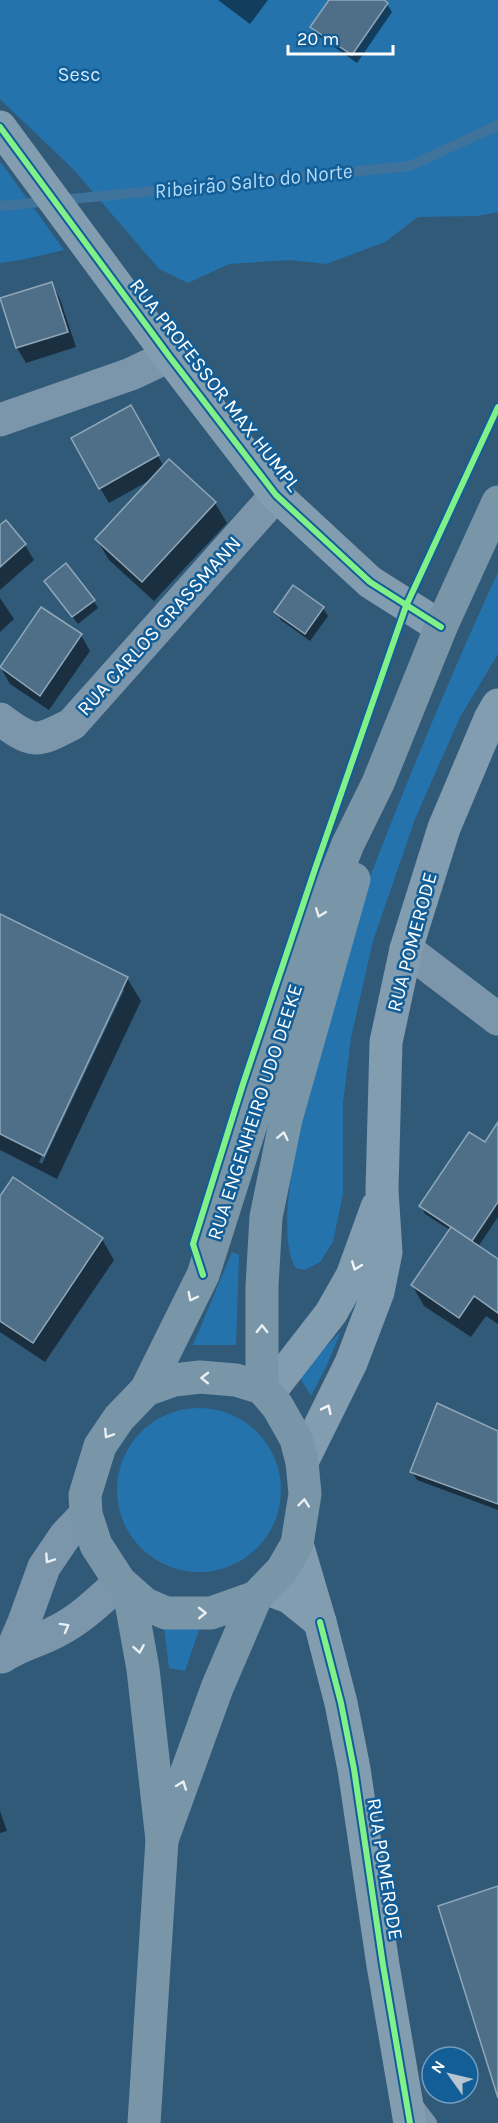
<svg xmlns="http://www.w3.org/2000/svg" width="498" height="2123" font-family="Karla,sans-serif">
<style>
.green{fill:#2473ac}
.shadow{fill:#0007;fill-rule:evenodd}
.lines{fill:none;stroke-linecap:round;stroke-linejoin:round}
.stream{stroke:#40739b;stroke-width:10}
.building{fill:#4f6f88;stroke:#90a7b9;stroke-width:1.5}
.lane{stroke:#7b96ab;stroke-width:16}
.street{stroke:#7b96ab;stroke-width:33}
.secondary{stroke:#829cb0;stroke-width:33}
.primary{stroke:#7996a9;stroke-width:33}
.cycleway-casing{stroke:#135e97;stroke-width:10}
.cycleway{stroke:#82f089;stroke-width:6}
.oneway{stroke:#ebeff2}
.oneway2{stroke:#f2f5f7}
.labels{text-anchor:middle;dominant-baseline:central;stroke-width:5;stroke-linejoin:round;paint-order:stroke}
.park-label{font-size:20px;fill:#cde9fd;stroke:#135e97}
.street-label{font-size:20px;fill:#fff;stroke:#135e97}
.water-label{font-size:21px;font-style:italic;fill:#b1dbf9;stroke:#135e97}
</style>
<rect width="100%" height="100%" fill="#315a79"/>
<g class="green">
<path d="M 0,0 L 498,0 L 498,212 L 477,216 L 418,217 L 385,242 L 326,264 L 289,260 L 229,264 L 188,283 L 159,269 L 73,169 L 0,99 Z"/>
<path d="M 0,162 L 5,168 L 64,250 L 21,260 L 0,263 Z"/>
<path d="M 498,572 L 498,654 L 460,717 L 415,819 L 373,941 L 351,1038 L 343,1103 L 343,1194 L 333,1242 L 320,1262 L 305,1270 L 296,1268 C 267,1224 318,1057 332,1003 C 340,973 346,941 357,911 C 400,797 447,683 498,572 Z"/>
<path d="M 232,1252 L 239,1255 L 236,1345 L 193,1345 Z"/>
<path d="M 341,1331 L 327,1365 L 311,1396 L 299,1376 Z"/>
<circle cx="199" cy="1490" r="82"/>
<path d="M 163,1619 L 199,1630 L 185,1671 L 169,1668 Z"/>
</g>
<g class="shadow">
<path d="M 218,0 L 268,0 L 250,24 Z"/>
<path d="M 331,0 L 381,0 L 387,4 L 392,12 L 357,63 L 317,35 L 312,27 Z"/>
<path d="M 52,284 L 60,299 L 76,347 L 26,363 L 17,348 Z"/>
<path d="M 139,422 L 164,467 L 215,503 L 227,523 L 154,601 L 109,560 L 97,540 L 152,479 L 109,503 L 100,488 Z"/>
<path d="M 0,527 L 25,545 L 34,560 L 0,590 Z"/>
<path d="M 46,582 L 93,600 L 98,608 L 78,624 Z"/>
<path d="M 293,587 L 323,608 L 328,616 L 310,641 L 281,620 L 276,612 Z"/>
<path d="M 0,598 L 14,619 L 0,632 Z"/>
<path d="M 41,609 L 81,635 L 90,651 L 49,710 L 10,684 L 1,668 Z"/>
<path d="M 0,916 L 127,978 L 141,1001 L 57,1179 L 0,1150 ZM 120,990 L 124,990 L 42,1164 L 39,1162 Z"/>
<path d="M 498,1125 L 498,1217 L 478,1247 L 498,1261 L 498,1324 L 486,1316 L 471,1337 L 424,1306 L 412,1285 L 450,1230 L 425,1214 L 421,1206 L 485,1144 Z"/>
<path d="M 0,1199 L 102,1239 L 114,1260 L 45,1362 L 0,1332 Z"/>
<path d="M 498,1433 L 498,1510 L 417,1480 L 412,1472 Z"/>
<path d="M 0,1811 L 7,1831 L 0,1833 Z"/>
</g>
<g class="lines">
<path class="stream" d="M 0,206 L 410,166 L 498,125"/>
</g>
<g class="building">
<path d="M 329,0 L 384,0 L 388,3 L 352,55 L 310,27 Z"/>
<path d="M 52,282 L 68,332 L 16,348 L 0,298 Z"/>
<path d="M 131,405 L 159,455 L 99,489 L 71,438 Z"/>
<path d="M 169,459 L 216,502 L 142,582 L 95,539 Z"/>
<path d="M 6,520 L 26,544 L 0,567 L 0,525 Z"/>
<path d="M 66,563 L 95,600 L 72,617 L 44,581 Z"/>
<path d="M 293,585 L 324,607 L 305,634 L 274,612 Z"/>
<path d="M 41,607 L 82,634 L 40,696 L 0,667 Z"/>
<path d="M 0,914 L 128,977 L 44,1156 L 0,1134 Z"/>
<path d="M 498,1122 L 498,1202 L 472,1241 L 419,1206 L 469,1132 L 485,1142 Z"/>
<path d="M 13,1177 L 103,1238 L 33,1343 L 0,1321 L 0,1196 Z"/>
<path d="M 451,1227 L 498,1259 L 498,1313 L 474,1296 L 459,1318 L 411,1285 Z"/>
<path d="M 437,1403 L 498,1431 L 498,1504 L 410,1472 Z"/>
<path d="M 498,1886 L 498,2098 L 438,1906 Z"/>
</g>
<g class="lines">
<path class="lane" d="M 413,2102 L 429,2123"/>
<g class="street">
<path d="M 0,420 L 131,374 L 169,356"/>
<path d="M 0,719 C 33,744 36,743 72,724 L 276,495"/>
<path d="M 406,949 L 498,1019"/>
<path d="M 12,1650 L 24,1622 L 44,1567 L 65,1536 L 86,1514"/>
<path d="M 2,1657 C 19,1645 39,1641 57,1631 C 81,1619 100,1600 120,1582"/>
</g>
<g class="secondary">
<path d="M 0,127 L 169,356 L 276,495 L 370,582 L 441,627"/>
<path d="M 269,1393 L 331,1313 L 352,1276 L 377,1207"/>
<path d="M 302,1462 L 351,1363 L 378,1292 L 386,1252 L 382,1190 L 386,1042 L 406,949 L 444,828 L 490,719 L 498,705"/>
<path d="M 297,1544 L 320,1622 L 341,1703 L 354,1769 L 383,1965 L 410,2123"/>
<path d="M 265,1588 L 289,1597 L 320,1622"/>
</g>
<g class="primary">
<path d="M 262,1388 L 262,1286 L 266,1217 L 286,1119 L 354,879"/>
<path d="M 146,1390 L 174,1380 L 200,1377 L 236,1380 L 262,1388 L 278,1407 L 296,1439 L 302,1462 L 305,1494 L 297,1544 L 282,1570 L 256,1597 L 217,1688 L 162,1840"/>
<path d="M 129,1591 L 143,1669 L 162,1840 L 144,2123"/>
<path d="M 256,1597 L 211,1613 L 166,1613 L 145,1604 L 120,1582 L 96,1545 L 86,1514 L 85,1495 L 100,1446 L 119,1418 L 146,1390 L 203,1275 L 310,939 L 348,844 L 378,783 L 441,627 L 498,502"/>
</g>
<defs>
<g id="cycleway">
<path d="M 0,127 L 169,356 L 276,495 L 370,582 L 441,627"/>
<path d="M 203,1275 L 193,1244 L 243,1084 L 315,869 L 406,606 L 498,407"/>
<path d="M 320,1622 L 341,1703 L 354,1769 L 383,1965 L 410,2123"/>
</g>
</defs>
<use href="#cycleway" class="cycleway-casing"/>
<use href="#cycleway" class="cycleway"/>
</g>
<defs><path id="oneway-chevron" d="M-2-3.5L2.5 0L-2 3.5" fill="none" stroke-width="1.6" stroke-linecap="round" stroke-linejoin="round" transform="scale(1.5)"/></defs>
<g class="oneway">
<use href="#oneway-chevron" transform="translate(320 913) rotate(111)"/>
<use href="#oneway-chevron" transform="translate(283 1136) rotate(-78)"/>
<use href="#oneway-chevron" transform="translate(192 1297) rotate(117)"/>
<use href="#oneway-chevron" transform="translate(262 1329) rotate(-90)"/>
<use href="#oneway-chevron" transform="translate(205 1378) rotate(-179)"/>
<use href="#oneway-chevron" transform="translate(108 1434) rotate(123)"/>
<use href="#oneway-chevron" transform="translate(304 1503) rotate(-84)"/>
<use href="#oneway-chevron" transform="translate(49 1559) rotate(124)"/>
<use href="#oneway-chevron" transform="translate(202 1613) rotate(-1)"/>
<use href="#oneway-chevron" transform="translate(65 1627) rotate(-29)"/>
<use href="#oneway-chevron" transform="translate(139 1649) rotate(80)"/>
<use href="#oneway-chevron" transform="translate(182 1785) rotate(-70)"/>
</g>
<g class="oneway2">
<use href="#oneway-chevron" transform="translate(356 1266) rotate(111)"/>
<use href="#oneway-chevron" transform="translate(327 1409) rotate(-64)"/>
</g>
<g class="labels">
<g class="park-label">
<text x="79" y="74">Sesc</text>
</g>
<g class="street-label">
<text transform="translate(215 385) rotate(52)">RUA PROFESSOR MAX HUMPL</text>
<text transform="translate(159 626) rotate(-48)">RUA CARLOS GRASSMANN</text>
<text transform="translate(412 942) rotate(-75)">RUA POMERODE</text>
<text transform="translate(255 1112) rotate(-72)">RUA ENGENHEIRO UDO DEEKE</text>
<text transform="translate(385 1869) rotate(81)">RUA POMERODE</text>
</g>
<g class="water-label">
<text transform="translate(253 181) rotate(-6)">Ribeirão Salto do Norte</text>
</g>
</g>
<g transform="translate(450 2075) rotate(304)"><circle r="28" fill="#135e97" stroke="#719ec1" stroke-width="1.5"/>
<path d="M0-4.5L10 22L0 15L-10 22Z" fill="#b7c5d0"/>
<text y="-9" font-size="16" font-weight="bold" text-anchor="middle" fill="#ffffff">N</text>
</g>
<path d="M288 45v9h105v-9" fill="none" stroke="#ffffff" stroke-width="3"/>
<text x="297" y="45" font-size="18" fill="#ffffff" stroke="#135e97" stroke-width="4.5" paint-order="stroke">20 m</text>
</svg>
